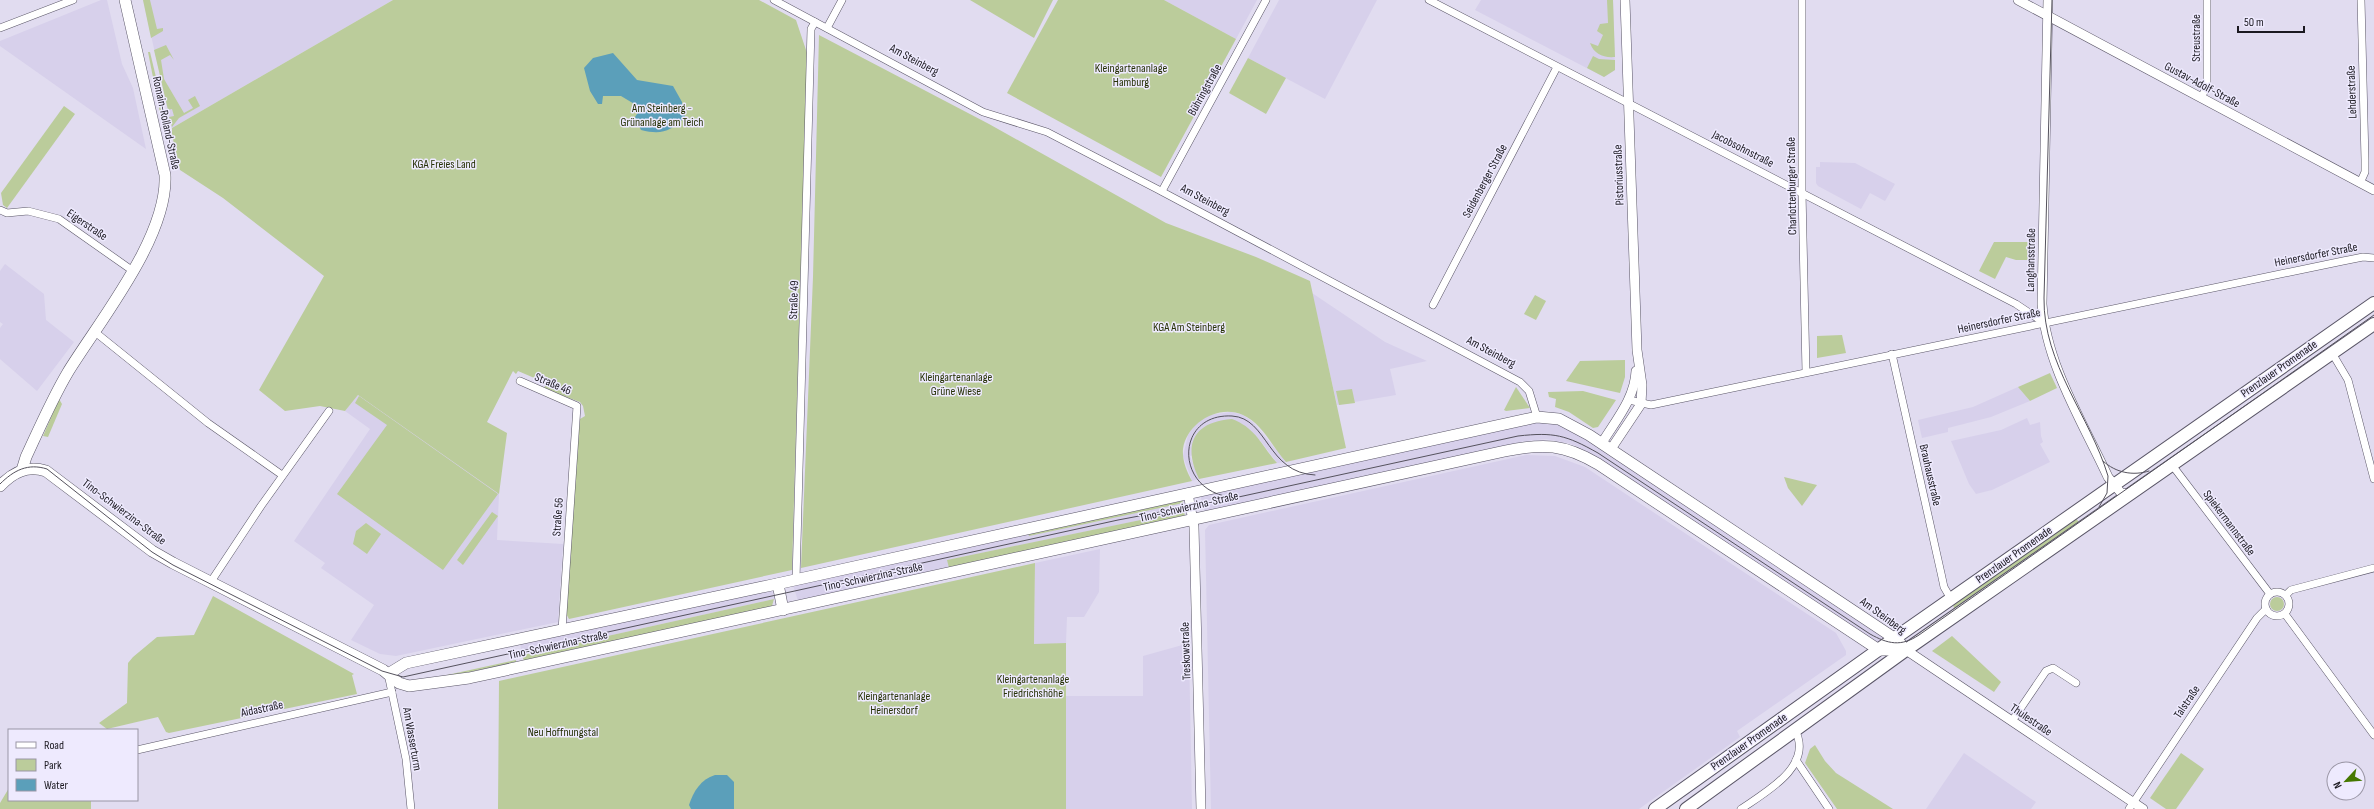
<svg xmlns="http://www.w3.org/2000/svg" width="2374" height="809" font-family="'Sofia Sans Condensed',sans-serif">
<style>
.built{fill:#d7d0eb}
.green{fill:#bbcc9b}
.water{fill:#5b9fba}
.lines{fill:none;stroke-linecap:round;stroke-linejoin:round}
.minor-casing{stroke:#595566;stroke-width:8}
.tertiary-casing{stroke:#595566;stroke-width:10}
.secondary-casing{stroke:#595566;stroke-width:12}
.primary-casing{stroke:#595566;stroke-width:14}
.minor{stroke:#fff;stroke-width:7}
.tertiary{stroke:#fff;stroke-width:9}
.secondary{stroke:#fff;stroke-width:11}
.primary{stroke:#fff;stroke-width:12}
.tram{stroke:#55525d;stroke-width:1}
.labels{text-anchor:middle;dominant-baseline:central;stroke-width:3;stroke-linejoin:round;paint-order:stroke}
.street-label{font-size:12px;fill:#1b1920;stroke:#eeeafe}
.park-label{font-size:12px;fill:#263105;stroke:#eeeafe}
</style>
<rect width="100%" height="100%" fill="#e1dcf0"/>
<g class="built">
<path d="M 101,0 L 107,0 L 122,64 L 133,88 L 146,149 L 0,46 L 0,41 Z"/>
<path d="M 143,0 L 393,0 L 172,128 Z"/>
<path d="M 1164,0 L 1257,0 L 1236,39 Z"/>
<path d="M 1279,0 L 1377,0 L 1325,99 L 1248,58 Z"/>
<path d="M 1481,0 L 1613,0 L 1615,70 L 1604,77 L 1475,10 Z"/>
<path d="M 1820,162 L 1855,163 L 1895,184 L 1885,201 L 1870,193 L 1861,209 L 1818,186 L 1816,183 L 1816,167 L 1820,167 Z"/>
<path d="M 5,264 L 44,294 L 46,320 L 74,342 L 37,391 L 0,359 L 0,328 L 3,324 L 0,322 L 0,271 Z"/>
<path d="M 1312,293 L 1385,342 L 1427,361 L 1390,369 L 1396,395 L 1337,405 Z"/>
<path d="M 2018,387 L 2030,401 L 1991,417 L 1948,428 L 1948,432 L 1922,438 L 1918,420 L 1973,407 Z"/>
<path d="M 358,395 L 499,494 L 497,540 L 563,544 L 558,622 L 396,656 L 380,654 L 351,640 L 374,605 L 321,568 L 325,563 L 294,541 L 370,429 L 345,411 Z"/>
<path d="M 1231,412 L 1243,415 L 1253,422 L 1286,462 L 1277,463 L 1260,440 L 1190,456 L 1199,479 L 1192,481 L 1183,456 L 1188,435 L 1197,422 L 1209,415 Z"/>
<path d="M 2027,418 L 2030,425 L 2040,422 L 2041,436 L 2043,442 L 2040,444 L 2050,462 L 1992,490 L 1976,494 L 1969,484 L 1951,441 L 2001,430 Z"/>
<path d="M 1537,421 L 1558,424 L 1572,429 L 1888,635 L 1878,642 L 1680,512 L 1579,447 L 1568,443 L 1546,439 L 1525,441 L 1310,490 L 1205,512 L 1200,495 Z"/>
<path d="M 1526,455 L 1555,456 L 1585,467 L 1836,633 L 1846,651 L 1846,655 L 1737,731 L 1740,737 L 1639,809 L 1211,809 L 1205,530 L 1209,525 Z"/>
<path d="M 1183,503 L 1184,511 L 948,560 L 949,568 L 798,601 L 793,585 L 941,550 Z"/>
<path d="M 1100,549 L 1099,592 L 1084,617 L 1067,617 L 1066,643 L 1034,645 L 1035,563 Z"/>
<path d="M 772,590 L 774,599 L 522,655 L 520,643 Z"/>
<path d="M 1186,644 L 1189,647 L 1192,809 L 1066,809 L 1066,696 L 1143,696 L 1143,656 Z"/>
<path d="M 1964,753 L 2036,802 L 2031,809 L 1926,809 Z"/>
</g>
<g class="green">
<path d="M 143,0 L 150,0 L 157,29 L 163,28 L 163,31 L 151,38 Z"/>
<path d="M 393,0 L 759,0 L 796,20 L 807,53 L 792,570 L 569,619 L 564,610 L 580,419 L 585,416 L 583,406 L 580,402 L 544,389 L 546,383 L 518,371 L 516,374 L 513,371 L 487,422 L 507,433 L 499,494 L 358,395 L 345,411 L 320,406 L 285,411 L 259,390 L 324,276 L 223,198 L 180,170 L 172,135 L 172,128 Z"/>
<path d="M 970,0 L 1053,0 L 1034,38 Z"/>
<path d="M 1058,0 L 1164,0 L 1236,39 L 1161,177 L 1007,93 Z"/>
<path d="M 1607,0 L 1613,0 L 1615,57 C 1603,58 1594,54 1590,43 L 1598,46 L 1603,35 L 1597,31 L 1600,24 L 1608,23 Z"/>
<path d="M 819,35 L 989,124 L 1166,223 L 1256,257 L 1310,281 L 1346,448 L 1286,462 C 1272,447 1263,424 1243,415 C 1218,404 1187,423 1183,449 C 1182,461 1187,472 1192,481 L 801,568 L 813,277 Z"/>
<path d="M 166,45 L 174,60 L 170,55 L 161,60 L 164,79 L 184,113 L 193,108 L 188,100 L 195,96 L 200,106 L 179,118 L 172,127 L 169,117 L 174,116 L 172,109 L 168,110 L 154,50 Z"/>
<path d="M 148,52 L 150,52 L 164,111 L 162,123 Z"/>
<path d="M 1593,56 L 1599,59 L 1615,60 L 1615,70 L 1604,77 L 1587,68 Z"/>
<path d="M 1248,58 L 1286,78 L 1266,114 L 1229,93 Z"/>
<path d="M 64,106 L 75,114 L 7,208 L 3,205 L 1,193 Z"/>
<path d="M 1994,242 L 2030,242 L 2030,260 L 2016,260 L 2006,257 L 1995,279 L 1979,271 Z"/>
<path d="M 1535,295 L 1546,301 L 1536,320 L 1524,314 Z"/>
<path d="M 1842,335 L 1846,353 L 1817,358 L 1817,336 Z"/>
<path d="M 1625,360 L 1625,377 L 1620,393 L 1566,381 L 1580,361 Z"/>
<path d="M 2050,373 L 2057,388 L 2030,401 L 2018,387 Z"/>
<path d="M 1516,387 L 1530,408 L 1506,411 L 1504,410 Z"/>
<path d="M 1352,389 L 1355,403 L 1339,405 L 1336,391 Z"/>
<path d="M 1583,391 L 1616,400 L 1598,427 L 1593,428 L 1569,412 L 1555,407 L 1556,399 L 1549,397 L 1548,392 Z"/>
<path d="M 359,396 L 498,494 L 443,570 L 337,494 L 387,425 L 355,403 Z"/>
<path d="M 59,399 L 62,404 L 48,437 L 43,436 Z"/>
<path d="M 1232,419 C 1256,428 1261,445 1277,463 L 1199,479 C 1183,446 1192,422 1232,419 Z"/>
<path d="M 1784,477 L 1817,485 L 1802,506 L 1788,488 Z"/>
<path d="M 1182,499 L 1183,503 L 1029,536 L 1028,533 Z"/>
<path d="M 1184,511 L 1185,516 L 949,568 L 947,560 Z"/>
<path d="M 492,512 L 498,516 L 463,565 L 457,560 Z"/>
<path d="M 2076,518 L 2080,524 L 1955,613 L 1953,604 Z"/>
<path d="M 366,523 L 381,534 L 367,554 L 353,544 L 356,531 Z"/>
<path d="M 1035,563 L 1034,644 L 1066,643 L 1066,809 L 498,809 L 499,681 Z"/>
<path d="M 213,596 L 354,674 L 352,675 L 357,694 L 169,733 L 166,732 L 158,717 L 107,729 L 99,723 L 127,703 L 128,663 L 133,657 L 157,637 L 194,635 Z"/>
<circle cx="2277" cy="604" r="7"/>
<path d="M 774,599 L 772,606 L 768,607 L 524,661 L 522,655 Z"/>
<path d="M 1952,636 L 2001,682 L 1994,692 L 1932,651 Z"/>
<path d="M 516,660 L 516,662 L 433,680 L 424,680 Z"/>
<path d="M 1815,745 L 1825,761 L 1836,773 L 1893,809 L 1837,809 L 1805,763 L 1810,749 Z"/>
<path d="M 2181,753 L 2204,769 L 2176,809 L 2166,809 L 2150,798 Z"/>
<path d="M 9,788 L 9,800 L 91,800 L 91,809 L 0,809 L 0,803 Z"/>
</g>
<g class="water">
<path d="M 613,53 L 637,80 L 673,86 L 682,102 L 685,117 C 670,132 661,135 641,130 L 635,117 L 641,108 L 621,96 L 603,96 L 602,104 L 598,104 L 590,91 L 584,68 L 593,58 Z"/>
<path d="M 715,775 L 727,775 L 734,782 L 734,809 L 691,809 L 689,805 C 693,792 701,779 715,775 Z"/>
</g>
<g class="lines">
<defs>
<g id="minor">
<path d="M 774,0 L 983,112 L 1047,132 L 1157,189 L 1520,382 L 1529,391 L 1537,417"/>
<path d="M 1429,0 L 2016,304 L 2043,322"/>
<path d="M 1802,0 L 1802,192 L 1806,372"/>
<path d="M 0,28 L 73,0"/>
<path d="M 827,28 L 842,0"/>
<path d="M 2201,98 L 2207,86 L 2207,0"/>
<path d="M 2360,183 L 2365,172 L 2365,160 L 2361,0"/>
<path d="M 1162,191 L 1266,0"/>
<path d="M 0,210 L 7,213 L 28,211 L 59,219 L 133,271"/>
<path d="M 1433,305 L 1557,67"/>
<path d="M 95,332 L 208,423 L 282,475"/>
<path d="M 2332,353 L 2348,380 L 2374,479"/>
<path d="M 1892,354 L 1941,573 L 1944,587 L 1951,599"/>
<path d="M 520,381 L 577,406 L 562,630"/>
<path d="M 1629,400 L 1651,405 L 2343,261 L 2363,257 L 2374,258"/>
<path d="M 2172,465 L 2270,594"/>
<path d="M 796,580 L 811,29 L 815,22"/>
<path d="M 210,583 L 261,506 L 329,411"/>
<circle cx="2277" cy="604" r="12"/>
<path d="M 2286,595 L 2291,590 L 2374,568"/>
<path d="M 2285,614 L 2374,735"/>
<path d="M 388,674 L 406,759 L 411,809"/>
<path d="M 2012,721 L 2046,671 L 2053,668 L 2076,683"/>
<path d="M 137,750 L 392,692"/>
<path d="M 1796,760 L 1829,809"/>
<path d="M 1741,809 C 1766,792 1814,766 1795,730"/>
<path d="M 2129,809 L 2257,618 L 2266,609"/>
</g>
<g id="tertiary">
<path d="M 2018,0 L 2374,190"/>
<path d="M 2048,0 L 2042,304 C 2046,364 2083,423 2108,477 L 2121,493 L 2130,494"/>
<path d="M 1602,443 C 1616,420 1635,398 1636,371"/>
<path d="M 1611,449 L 1641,404 L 1642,385 L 1637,350 L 1625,0"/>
<path d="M 1188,493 L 1194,527 L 1201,809"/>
<path d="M 1906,650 L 2143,809"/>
</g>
<g id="secondary">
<path d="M 22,470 L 26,457 C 39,429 52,399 68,372 C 100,320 168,237 165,175 L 125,0"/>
<path d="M 0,486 C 13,472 27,465 46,471 L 152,551 L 173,563 L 383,670 L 399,683 L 409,686 L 469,678 L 1505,451 C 1544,443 1564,444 1598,464 L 1879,650 L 1906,650"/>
<path d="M 778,584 L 783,610"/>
<path d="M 388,674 L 406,663 L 772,585 L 1537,417 L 1559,419 L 1589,435 L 1891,636 L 1901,644"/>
</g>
<g id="primary">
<path d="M 1655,809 L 1895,638 L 2374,303"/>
<path d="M 1686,809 L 1906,650 L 2374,324"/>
</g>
</defs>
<use href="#minor" class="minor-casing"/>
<use href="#tertiary" class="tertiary-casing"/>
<use href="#secondary" class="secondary-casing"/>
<use href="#primary" class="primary-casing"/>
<use href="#minor" class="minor"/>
<use href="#tertiary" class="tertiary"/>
<use href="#secondary" class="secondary"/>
<use href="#primary" class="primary"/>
<g class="tram">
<path d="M 2052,0 L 2044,298 C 2043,364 2090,416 2108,476 L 2107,493 L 2099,507"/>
<path d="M 2103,461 C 2116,473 2133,476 2149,471"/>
<path d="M 0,484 C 14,470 28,463 47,469 L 152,552 L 173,565 L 382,671 L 403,677 L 1118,520 L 1234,498 L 1518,436 C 1554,432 1566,435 1598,453 L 1870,634 C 1888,644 1901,647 1919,635 L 2374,315"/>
<path d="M 1230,497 C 1174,490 1175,413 1232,416 C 1268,418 1267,473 1315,475"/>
</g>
</g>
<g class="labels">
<g class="street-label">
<text transform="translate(2196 38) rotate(-90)">Streustraße</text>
<text transform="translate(914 60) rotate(28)">Am Steinberg</text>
<text transform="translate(2202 85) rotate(28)">Gustav-Adolf-Straße</text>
<text transform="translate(1205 90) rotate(-61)">Bühringstraße</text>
<text transform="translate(2352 92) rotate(-92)">Lehderstraße</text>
<text transform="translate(166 123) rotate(78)">Romain-Rolland-Straße</text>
<text transform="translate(1743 149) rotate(27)">Jacobsohnstraße</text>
<text transform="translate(1619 175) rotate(-92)">Pistoriusstraße</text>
<text transform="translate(1485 181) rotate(-62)">Seidenberger Straße</text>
<text transform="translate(1792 186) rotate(-91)">Charlottenburger Straße</text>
<text transform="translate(1205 200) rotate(28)">Am Steinberg</text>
<text transform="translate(87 225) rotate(34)">Eigerstraße</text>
<text transform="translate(2316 255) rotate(-11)">Heinersdorfer Straße</text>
<text transform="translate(2031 260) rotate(-89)">Langhansstraße</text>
<text transform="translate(794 300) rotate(-88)">Straße 49</text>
<text transform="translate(1999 321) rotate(-12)">Heinersdorfer Straße</text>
<text transform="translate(1491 352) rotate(28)">Am Steinberg</text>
<text transform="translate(2279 369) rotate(-35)">Prenzlauer Promenade</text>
<text transform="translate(553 384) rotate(23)">Straße 46</text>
<text transform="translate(1930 475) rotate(77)">Brauhausstraße</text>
<text transform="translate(1189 507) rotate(-13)">Tino-Schwierzina-Straße</text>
<text transform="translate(124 512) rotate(37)">Tino-Schwierzina-Straße</text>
<text transform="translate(558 517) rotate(-86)">Straße 56</text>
<text transform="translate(2229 523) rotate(53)">Spiekermannstraße</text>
<text transform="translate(2014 555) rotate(-35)">Prenzlauer Promenade</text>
<text transform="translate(873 577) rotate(-12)">Tino-Schwierzina-Straße</text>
<text transform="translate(1883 616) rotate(36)">Am Steinberg</text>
<text transform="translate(558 645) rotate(-12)">Tino-Schwierzina-Straße</text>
<text transform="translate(1186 651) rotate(-92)">Treskowstraße</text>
<text transform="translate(2187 702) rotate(-56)">Talstraße</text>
<text transform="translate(262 709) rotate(-12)">Aidastraße</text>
<text transform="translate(2031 720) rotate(34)">Thulestraße</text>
<text transform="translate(412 739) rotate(80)">Am Wasserturm</text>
<text transform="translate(1749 742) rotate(-35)">Prenzlauer Promenade</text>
</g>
<g class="park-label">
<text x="1131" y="68">Kleingartenanlage<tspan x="1131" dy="14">Hamburg</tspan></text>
<text x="662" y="108">Am Steinberg -<tspan x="662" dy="14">Grünanlage am Teich</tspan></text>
<text x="444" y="164">KGA Freies Land</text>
<text x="1189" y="327">KGA Am Steinberg</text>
<text x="956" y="377">Kleingartenanlage<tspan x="956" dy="14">Grüne Wiese</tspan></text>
<text x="1033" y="679">Kleingartenanlage<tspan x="1033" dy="14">Friedrichshöhe</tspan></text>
<text x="894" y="696">Kleingartenanlage<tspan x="894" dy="14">Heinersdorf</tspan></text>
<text x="563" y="732">Neu Hoffnungstal</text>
</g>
</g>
<rect x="8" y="729" width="130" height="72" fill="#eeeafe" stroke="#9a96a5"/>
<rect x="16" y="742" width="20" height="6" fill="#ffffff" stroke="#9a96a5"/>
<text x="44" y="749" font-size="12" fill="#1b1920">Road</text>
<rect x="16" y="759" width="20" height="12" fill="#bbcc9b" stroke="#9a96a5"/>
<text x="44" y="769" font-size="12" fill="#1b1920">Park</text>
<rect x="16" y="779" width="20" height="12" fill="#5b9fba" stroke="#9a96a5"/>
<text x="44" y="789" font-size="12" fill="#1b1920">Water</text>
<g transform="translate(2346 781) rotate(244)"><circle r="19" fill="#eeeafe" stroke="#9a96a5"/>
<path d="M0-3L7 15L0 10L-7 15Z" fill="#467801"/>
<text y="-6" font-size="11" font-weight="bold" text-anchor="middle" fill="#1b1920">N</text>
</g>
<path d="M2238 26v6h66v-6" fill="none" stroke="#1b1920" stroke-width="2"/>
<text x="2244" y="26" font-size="12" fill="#1b1920" stroke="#eeeafe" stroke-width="3" paint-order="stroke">50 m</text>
</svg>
